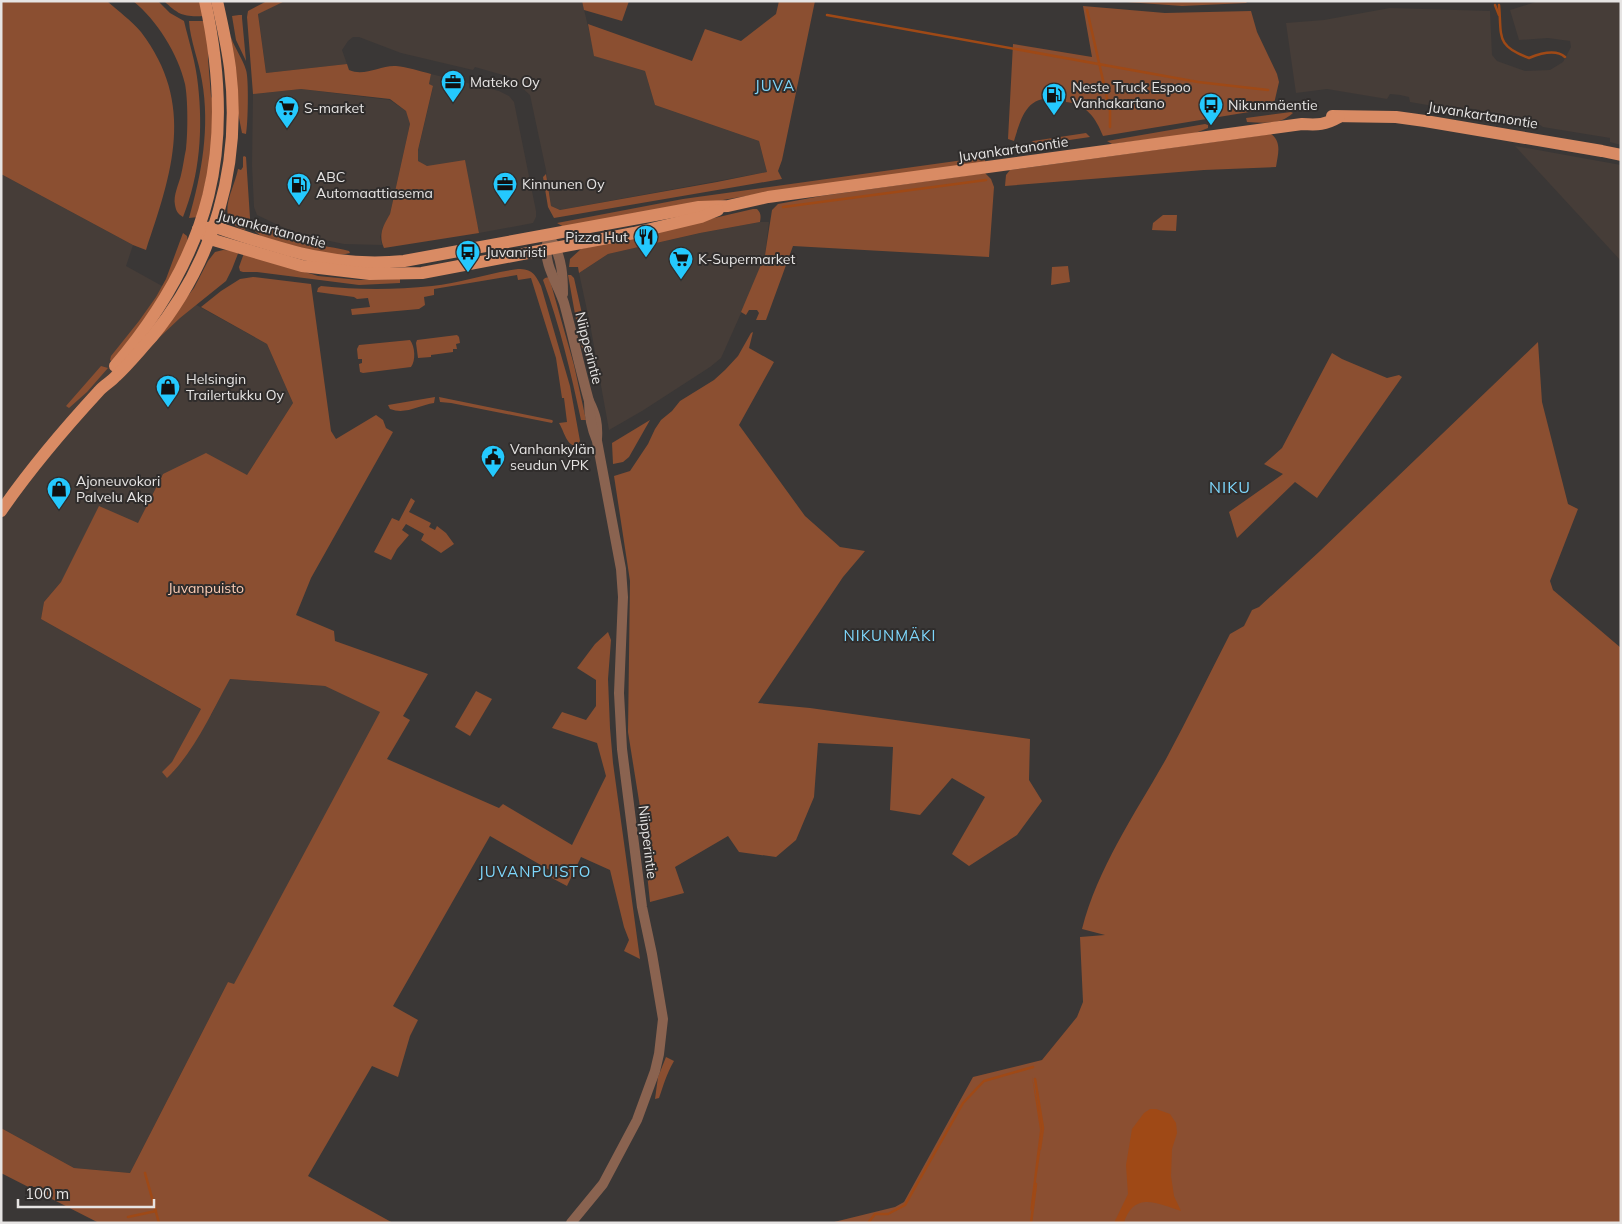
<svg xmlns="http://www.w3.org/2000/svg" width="1622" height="1224" font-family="Mulish,sans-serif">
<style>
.built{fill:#463d38}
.green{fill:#8b4f31}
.water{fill:#9f4916}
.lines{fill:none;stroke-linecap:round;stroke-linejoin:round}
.stream{stroke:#9f4916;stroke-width:2.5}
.minor{stroke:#8a6350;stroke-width:10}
.major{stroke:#d98b64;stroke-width:12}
.labels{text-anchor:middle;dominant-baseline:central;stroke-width:4;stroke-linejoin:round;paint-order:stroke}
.poi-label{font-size:14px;fill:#e6e4e3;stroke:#302d2c;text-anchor:start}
.street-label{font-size:14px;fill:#e6e4e3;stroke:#302d2c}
.park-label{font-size:14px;fill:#fdcdb5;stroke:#302d2c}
.neighbourhood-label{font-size:15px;letter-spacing:1px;fill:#7ed7fc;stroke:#302d2c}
.quarter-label{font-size:16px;letter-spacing:1px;fill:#7ed7fc;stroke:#302d2c}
</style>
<rect width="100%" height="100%" fill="#3a3736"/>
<g class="built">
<path d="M 285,1 L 582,1 L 595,56 L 645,71 L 655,105 L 759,141 L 767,172 L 560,210 L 551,206 L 546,170 L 530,95 L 510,77 L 475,67 L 473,70 L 401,53 L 359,37 L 353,37 L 348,41 L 342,50 L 347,64 L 266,73 L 258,13 Z"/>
<path d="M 1539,1 L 1621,1 L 1621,145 L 1610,142 L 1610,138 L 1543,127 L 1531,119 L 1500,114 L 1495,117 L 1484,115 L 1480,110 L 1467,108 L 1462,111 L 1410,102 L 1409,97 L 1400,95 L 1390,94 L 1387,99 L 1327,89 L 1296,93 L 1286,23 L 1324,20 L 1390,8 L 1490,11 L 1492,55 L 1497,61 L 1525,71 L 1550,70 L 1563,62 L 1571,47 L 1570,41 L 1548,38 L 1519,40 L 1510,10 Z"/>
<path d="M 431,74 L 499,91 L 509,96 L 514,102 L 536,211 L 536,217 L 533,223 L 479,233 L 478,227 L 418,161 L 418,151 L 433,87 L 429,84 Z"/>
<path d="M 301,89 L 390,100 L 406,111 L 408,114 L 410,124 L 390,214 L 383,227 L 380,237 L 382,245 L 344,244 L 315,238 L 293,232 L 257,215 L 254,207 L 252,165 L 253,94 Z"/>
<path d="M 1515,146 L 1621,165 L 1621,261 Z"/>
<path d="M 1,174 L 133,245 L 126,266 L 267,344 L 293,403 L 247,475 L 163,474 L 138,524 L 61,582 L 44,602 L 41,619 L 211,715 L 229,679 L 325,686 L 381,712 L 234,985 L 228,982 L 130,1173 L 74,1168 L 1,1128 Z"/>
<path d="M 760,222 L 769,222 L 765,255 L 754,284 L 721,358 L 710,367 L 642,411 L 609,430 L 590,324 L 579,273 L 608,254 L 700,233 Z"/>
</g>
<g class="green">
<path d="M 1,1 L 107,1 C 118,11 132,21 141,32 C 196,104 172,173 146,250 L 133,245 L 1,174 Z"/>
<path d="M 133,1 L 158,1 L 170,13 L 184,21 C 189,42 196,63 198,85 C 203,129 200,175 183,217 C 178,214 176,211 175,205 C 173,195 179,184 181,175 C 183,167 184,158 186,149 C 188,133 188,99 185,84 C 178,54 157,20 133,1 Z"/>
<path d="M 164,1 L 201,1 L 204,16 C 183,17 179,15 164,1 Z"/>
<path d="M 267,1 L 285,1 L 258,14 L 266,73 L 347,64 L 349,70 C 365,77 380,65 396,66 C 407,67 420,71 431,74 L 429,84 L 433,86 L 418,150 L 418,161 L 427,166 L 465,160 L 479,233 L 384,248 C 378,235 383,226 390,214 L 410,124 L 406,111 L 390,99 L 301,89 L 253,94 L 247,17 L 248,11 Z"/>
<path d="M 582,1 L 629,1 L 622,21 L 584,10 Z"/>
<path d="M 779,1 L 815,1 L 782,160 L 778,171 L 782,179 L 554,218 L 548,207 L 543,177 L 546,174 L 551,206 L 560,210 L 717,182 L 767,172 L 759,141 L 655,105 L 645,71 L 594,56 L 588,24 L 692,61 L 705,29 L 741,41 L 776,14 Z"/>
<path d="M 1113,1 L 1248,1 L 1246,3 L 1182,6 Z"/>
<path d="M 1083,6 L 1165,13 L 1251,11 L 1257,32 L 1277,74 L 1279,82 L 1273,108 L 1103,136 C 1096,118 1086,104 1066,102 L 1066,98 L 1056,97 L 1055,99 C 1026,95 1021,119 1014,141 L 1008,139 L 1013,44 L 1092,57 Z"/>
<path d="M 239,15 L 242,15 L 242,18 L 246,61 L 236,40 L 232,16 Z"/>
<path d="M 189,21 L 204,21 L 209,37 L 208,59 L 211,96 L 215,106 L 216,133 L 198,217 L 189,218 C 202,173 210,127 202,81 C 199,61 190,40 189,21 Z"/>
<path d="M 231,37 C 235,49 243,59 246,70 C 249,78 248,126 246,134 L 242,133 L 238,113 Z"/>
<path d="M 1291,112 L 1293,113 C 1280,125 1264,123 1247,122 L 1246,118 Z"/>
<path d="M 1205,124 L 1208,125 L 1208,128 L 1193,134 L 1112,144 L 1107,141 Z"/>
<path d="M 1086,133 L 1090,137 L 1028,146 L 1033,141 Z"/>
<path d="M 1271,134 C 1282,142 1278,154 1276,167 L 1204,170 L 1005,186 L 1006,175 L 1010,170 Z"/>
<path d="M 244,156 L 246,157 L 250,218 L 248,224 L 245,230 C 213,220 234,191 238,169 L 241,170 L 243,167 L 243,157 Z"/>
<path d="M 985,157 L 985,163 L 770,192 L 564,227 L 557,223 L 683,199 Z"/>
<path d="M 985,173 L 991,179 L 994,187 L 989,257 L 793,246 L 766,320 L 756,320 L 759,313 L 757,310 L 749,310 L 746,315 L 741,312 L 765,255 L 772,210 L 778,204 L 821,196 Z"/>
<path d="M 753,209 L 757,209 C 761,213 761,216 760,222 L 700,233 L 608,254 L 579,273 L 578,267 L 569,267 L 570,259 L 581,249 Z"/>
<path d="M 1163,215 L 1177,215 L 1176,231 L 1152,230 L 1153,223 Z"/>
<path d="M 257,223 C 275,229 292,237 310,243 C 323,247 336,247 349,251 L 350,253 C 334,259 276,244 261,236 C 258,234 255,231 252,229 L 253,225 Z"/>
<path d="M 183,233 L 187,236 L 188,242 L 170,283 L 113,363 L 110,360 L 111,356 L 139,321 L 156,297 L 166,279 Z"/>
<path d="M 223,250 L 239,251 L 232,269 L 226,281 L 180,318 L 146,350 L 194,288 L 208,261 L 215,252 Z"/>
<path d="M 244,253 L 318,276 L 359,280 L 400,279 L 400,283 L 359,285 L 257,272 L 243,272 L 240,271 L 239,267 Z"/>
<path d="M 1068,266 L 1070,282 L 1051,285 L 1052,267 Z"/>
<path d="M 518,269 C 532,269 535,274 541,286 L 570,386 L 580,441 L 577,446 C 567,447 564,431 559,423 L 567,422 L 564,398 L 562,398 L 556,358 L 531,278 L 518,280 L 517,275 L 434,289 L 434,295 L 424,297 L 425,305 L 419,309 L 352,315 L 351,309 L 370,307 L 368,298 L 357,299 L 354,297 L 317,292 L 318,288 L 321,286 C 357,290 395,290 432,286 C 461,283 489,273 518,269 Z"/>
<path d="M 568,275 L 571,275 L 574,278 C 580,306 588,334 588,364 L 580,342 Z"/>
<path d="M 253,277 L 311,284 L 331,431 L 336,439 L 376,415 L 383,420 L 386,428 L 393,432 L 311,578 L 296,615 L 334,631 L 335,641 L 428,674 L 403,716 L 410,720 L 387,759 L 499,808 L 503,804 L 572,845 L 606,776 L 597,743 L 552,728 L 562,712 L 586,720 L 596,706 L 596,680 L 577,668 L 595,644 L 608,632 L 611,640 L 608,679 L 610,728 L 613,763 L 640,959 L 624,951 L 629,940 L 624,927 L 610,870 L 581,857 L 567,886 L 550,877 L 553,872 L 490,836 L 393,1006 L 418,1020 L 410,1036 L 398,1077 L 372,1066 L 308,1176 L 393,1223 L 99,1223 L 1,1173 L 1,1128 L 74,1168 L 130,1173 L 228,982 L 234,984 L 380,712 L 325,686 L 230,679 C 211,713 195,751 167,778 L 162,772 L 172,762 L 201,709 L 41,619 L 44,602 L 61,582 L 99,506 L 138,523 L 163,474 L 206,453 L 247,475 L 293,403 L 267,344 L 201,307 L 221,291 L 240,279 Z"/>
<path d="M 549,277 L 574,365 L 586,420 L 581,420 C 571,373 560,326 543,280 L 545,278 Z"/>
<path d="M 753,332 L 749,348 L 774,362 L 739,425 L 805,516 L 840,547 L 865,551 L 843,577 L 758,703 L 810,708 L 1030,739 L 1029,780 L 1042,801 L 1017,835 L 969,866 L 952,854 L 985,797 L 952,778 L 920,815 L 890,810 L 893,747 L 818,743 L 814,797 L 796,840 L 776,857 L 739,852 L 728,836 L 675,867 L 684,893 L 650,902 L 640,807 L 628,732 L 630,581 L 614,476 L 630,471 L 648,444 L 655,429 L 661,420 L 672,411 L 680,401 L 714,380 L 725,370 L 738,356 L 751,333 Z"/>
<path d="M 457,335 L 459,337 L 460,343 L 456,344 L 457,349 L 453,349 L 453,352 L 431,355 L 431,357 L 418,358 L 416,343 L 417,340 Z"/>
<path d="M 410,340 C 415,346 416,361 411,367 L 363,373 L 360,372 L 359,364 L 362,363 L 362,359 L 358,359 L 357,349 L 359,345 Z"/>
<path d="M 1538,342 L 1542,402 L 1568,504 L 1578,509 L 1550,581 L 1553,590 L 1621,648 L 1621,1223 L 830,1223 L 895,1207 L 904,1202 L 973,1077 L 1042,1060 L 1077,1017 L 1083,1002 L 1080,937 L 1105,935 L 1082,929 C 1098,867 1135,814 1166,759 C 1188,718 1209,675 1230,634 L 1244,626 L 1252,610 L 1259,607 L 1320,551 Z"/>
<path d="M 1332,353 L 1342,359 L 1387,378 L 1399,375 L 1402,377 L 1317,498 L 1295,482 L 1237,538 L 1229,512 L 1283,474 L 1264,464 L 1282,448 Z"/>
<path d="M 101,366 L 108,368 L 87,392 L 69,408 L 66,406 Z"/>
<path d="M 435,397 L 434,403 C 419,405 406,415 390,409 L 388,405 Z"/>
<path d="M 439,397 L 552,420 L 553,421 L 552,423 L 451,403 L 440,402 Z"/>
<path d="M 650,420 L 629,457 L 623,462 L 613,464 L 612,443 Z"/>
<path d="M 411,498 L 415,501 L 409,512 L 431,523 L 429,527 L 435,530 L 437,526 L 446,533 L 454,544 L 441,553 L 421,540 L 424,534 L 406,524 L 402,530 L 409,535 L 397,549 L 391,560 L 374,552 L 392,518 L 399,521 Z"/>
<path d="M 476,691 L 492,699 L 470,736 L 455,727 Z"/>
<path d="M 666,1057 L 674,1061 C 666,1075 664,1084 659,1098 L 655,1099 L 658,1077 Z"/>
</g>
<g class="water">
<path d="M 1032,1077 L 1042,1125 L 1040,1154 L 1032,1208 L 1030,1211 L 1040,1130 Z"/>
<path d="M 1150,1109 L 1156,1109 L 1170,1114 L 1176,1123 L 1177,1133 L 1172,1149 L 1171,1176 L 1174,1196 L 1181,1211 C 1159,1204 1134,1190 1124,1223 L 1114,1223 L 1128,1194 L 1126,1165 L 1132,1129 L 1144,1113 Z"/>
</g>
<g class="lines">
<g class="stream">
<path d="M 1495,5 L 1499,15"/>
<path d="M 1499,5 C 1502,36 1495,46 1529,58 C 1539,54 1556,49 1565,57"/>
<path d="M 1087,10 L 1110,111 L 1110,127"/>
<path d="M 827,15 L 1198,82 L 1268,90"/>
<path d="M 783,207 L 986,180"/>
<path d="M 1035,1079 L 1043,1128 L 1040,1149"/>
<path d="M 145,1173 L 159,1223"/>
<path d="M 128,1217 L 156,1211"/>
<path d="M 868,1223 L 875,1214 L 888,1214 L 905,1205 L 963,1103 L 984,1081 L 1033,1067"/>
<path d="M 1031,1223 L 1036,1184"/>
</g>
<g class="minor">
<path d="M 553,243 C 562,259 563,277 563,294"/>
<path d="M 547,244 C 543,264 558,284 564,303 C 573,336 580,369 589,401 C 596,415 598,424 597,439"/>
<path d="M 571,1223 L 603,1184 L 637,1120 L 655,1071 L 659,1054 L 663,1019 L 652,954 L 642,907 L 622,749 L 619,693 L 623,597 L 621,569 L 597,441 C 591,427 589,416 589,401"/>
</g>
<g class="major">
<path d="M 1332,116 L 1396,117 L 1425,121 L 1602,151 L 1621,155"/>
<path d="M 198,229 L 215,227 C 281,249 332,268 404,261 L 699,207 L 728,206 L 768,197 L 1302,124 C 1318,125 1325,125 1339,117"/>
<path d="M 204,234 L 210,239 L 302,266 L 370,274 L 422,273 L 634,233 L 701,217 L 718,210"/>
<path d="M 115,366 C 212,252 237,147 205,1"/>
<path d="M 1,511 C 30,469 64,429 99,391 C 104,385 111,382 116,376 C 129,364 140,350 152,337 C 214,261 242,166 230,68 C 227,46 222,23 217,1"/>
</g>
</g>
<defs>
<symbol id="office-pin" viewBox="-11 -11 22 30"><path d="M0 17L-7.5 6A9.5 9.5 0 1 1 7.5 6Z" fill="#24c9fe" stroke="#302d2c"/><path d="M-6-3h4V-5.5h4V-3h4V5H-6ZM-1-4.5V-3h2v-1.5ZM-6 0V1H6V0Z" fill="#111"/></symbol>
<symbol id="fuel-pin" viewBox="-11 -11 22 30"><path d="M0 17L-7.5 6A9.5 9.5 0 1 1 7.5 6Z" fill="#24c9fe" stroke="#302d2c"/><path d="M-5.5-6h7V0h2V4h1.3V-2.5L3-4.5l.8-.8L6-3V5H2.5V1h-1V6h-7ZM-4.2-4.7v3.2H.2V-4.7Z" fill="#111"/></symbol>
<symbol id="bus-pin" viewBox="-11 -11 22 30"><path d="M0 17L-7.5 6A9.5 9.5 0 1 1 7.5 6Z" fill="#24c9fe" stroke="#302d2c"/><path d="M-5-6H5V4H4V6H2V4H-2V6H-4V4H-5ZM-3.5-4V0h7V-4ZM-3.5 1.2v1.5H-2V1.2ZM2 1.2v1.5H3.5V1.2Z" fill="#111"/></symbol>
<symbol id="supermarket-pin" viewBox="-11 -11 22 30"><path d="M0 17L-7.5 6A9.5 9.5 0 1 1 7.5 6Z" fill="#24c9fe" stroke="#302d2c"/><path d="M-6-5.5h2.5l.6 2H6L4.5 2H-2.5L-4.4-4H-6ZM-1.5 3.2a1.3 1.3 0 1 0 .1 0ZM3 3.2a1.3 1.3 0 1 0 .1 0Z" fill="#111"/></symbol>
<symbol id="restaurant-pin" viewBox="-11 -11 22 30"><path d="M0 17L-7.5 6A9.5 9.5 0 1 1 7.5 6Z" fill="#24c9fe" stroke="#302d2c"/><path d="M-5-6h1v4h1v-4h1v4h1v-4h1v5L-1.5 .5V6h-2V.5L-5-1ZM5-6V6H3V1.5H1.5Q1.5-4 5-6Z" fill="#111"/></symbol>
<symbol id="shop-pin" viewBox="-11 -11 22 30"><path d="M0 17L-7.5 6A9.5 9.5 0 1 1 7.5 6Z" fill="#24c9fe" stroke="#302d2c"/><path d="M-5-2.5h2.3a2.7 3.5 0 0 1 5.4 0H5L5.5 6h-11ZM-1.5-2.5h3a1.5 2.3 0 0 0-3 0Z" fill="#111"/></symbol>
<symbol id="civic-pin" viewBox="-11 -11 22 30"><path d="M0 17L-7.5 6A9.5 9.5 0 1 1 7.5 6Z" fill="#24c9fe" stroke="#302d2c"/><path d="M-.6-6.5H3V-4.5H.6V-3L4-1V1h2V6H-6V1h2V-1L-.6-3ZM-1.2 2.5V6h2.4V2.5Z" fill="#111"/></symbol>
</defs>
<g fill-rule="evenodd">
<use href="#office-pin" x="439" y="68" width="28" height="38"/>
<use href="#fuel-pin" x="1040" y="81" width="28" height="38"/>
<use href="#bus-pin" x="1197" y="91" width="28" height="38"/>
<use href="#supermarket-pin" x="273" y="94" width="28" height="38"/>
<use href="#office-pin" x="491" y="170" width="28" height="38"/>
<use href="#fuel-pin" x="285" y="171" width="28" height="38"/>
<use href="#restaurant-pin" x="632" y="223" width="28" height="38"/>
<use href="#bus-pin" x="454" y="238" width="28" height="38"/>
<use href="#supermarket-pin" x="667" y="245" width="28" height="38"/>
<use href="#shop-pin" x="154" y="373" width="28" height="38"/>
<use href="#civic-pin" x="479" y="443" width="28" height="38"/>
<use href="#shop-pin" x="45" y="475" width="28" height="38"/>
</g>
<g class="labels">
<g class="poi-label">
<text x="470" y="82">Mateko Oy</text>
<text x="1072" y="87">Neste Truck Espoo<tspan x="1072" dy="16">Vanhakartano</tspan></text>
<text x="1228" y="105">Nikunmäentie</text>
<text x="304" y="108">S-market</text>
<text x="316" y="177">ABC<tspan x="316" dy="16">Automaattiasema</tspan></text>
<text x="522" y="184">Kinnunen Oy</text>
<text x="628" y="237" text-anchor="end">Pizza Hut</text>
<text x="486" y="252">Juvanristi</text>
<text x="698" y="259">K-Supermarket</text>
<text x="186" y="379">Helsingin<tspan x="186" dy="16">Trailertukku Oy</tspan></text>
<text x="510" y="449">Vanhankylän<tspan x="510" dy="16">seudun VPK</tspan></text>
<text x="76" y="481">Ajoneuvokori<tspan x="76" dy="16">Palvelu Akp</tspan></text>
</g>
<g class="street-label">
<text transform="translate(1483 115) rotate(9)">Juvankartanontie</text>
<text transform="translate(1013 149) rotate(-8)">Juvankartanontie</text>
<text transform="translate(272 229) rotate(15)">Juvankartanontie</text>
<text transform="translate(589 348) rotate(76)">Niipperintie</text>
<text transform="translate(648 842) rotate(83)">Niipperintie</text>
</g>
<g class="park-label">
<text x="206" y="588">Juvanpuisto</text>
</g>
<g class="neighbourhood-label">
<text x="775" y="85">JUVA</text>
<text x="890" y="635">NIKUNMÄKI</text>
<text x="535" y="871">JUVANPUISTO</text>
</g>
<g class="quarter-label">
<text x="1230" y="487">NIKU</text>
</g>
</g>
<rect width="1622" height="1224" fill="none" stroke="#e6e4e3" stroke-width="5"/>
<path d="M18 1199v8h136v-8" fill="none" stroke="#e6e4e3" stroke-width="2.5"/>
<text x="25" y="1199" font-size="15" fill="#e6e4e3" stroke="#302d2c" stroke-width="4" paint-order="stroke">100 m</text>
</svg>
